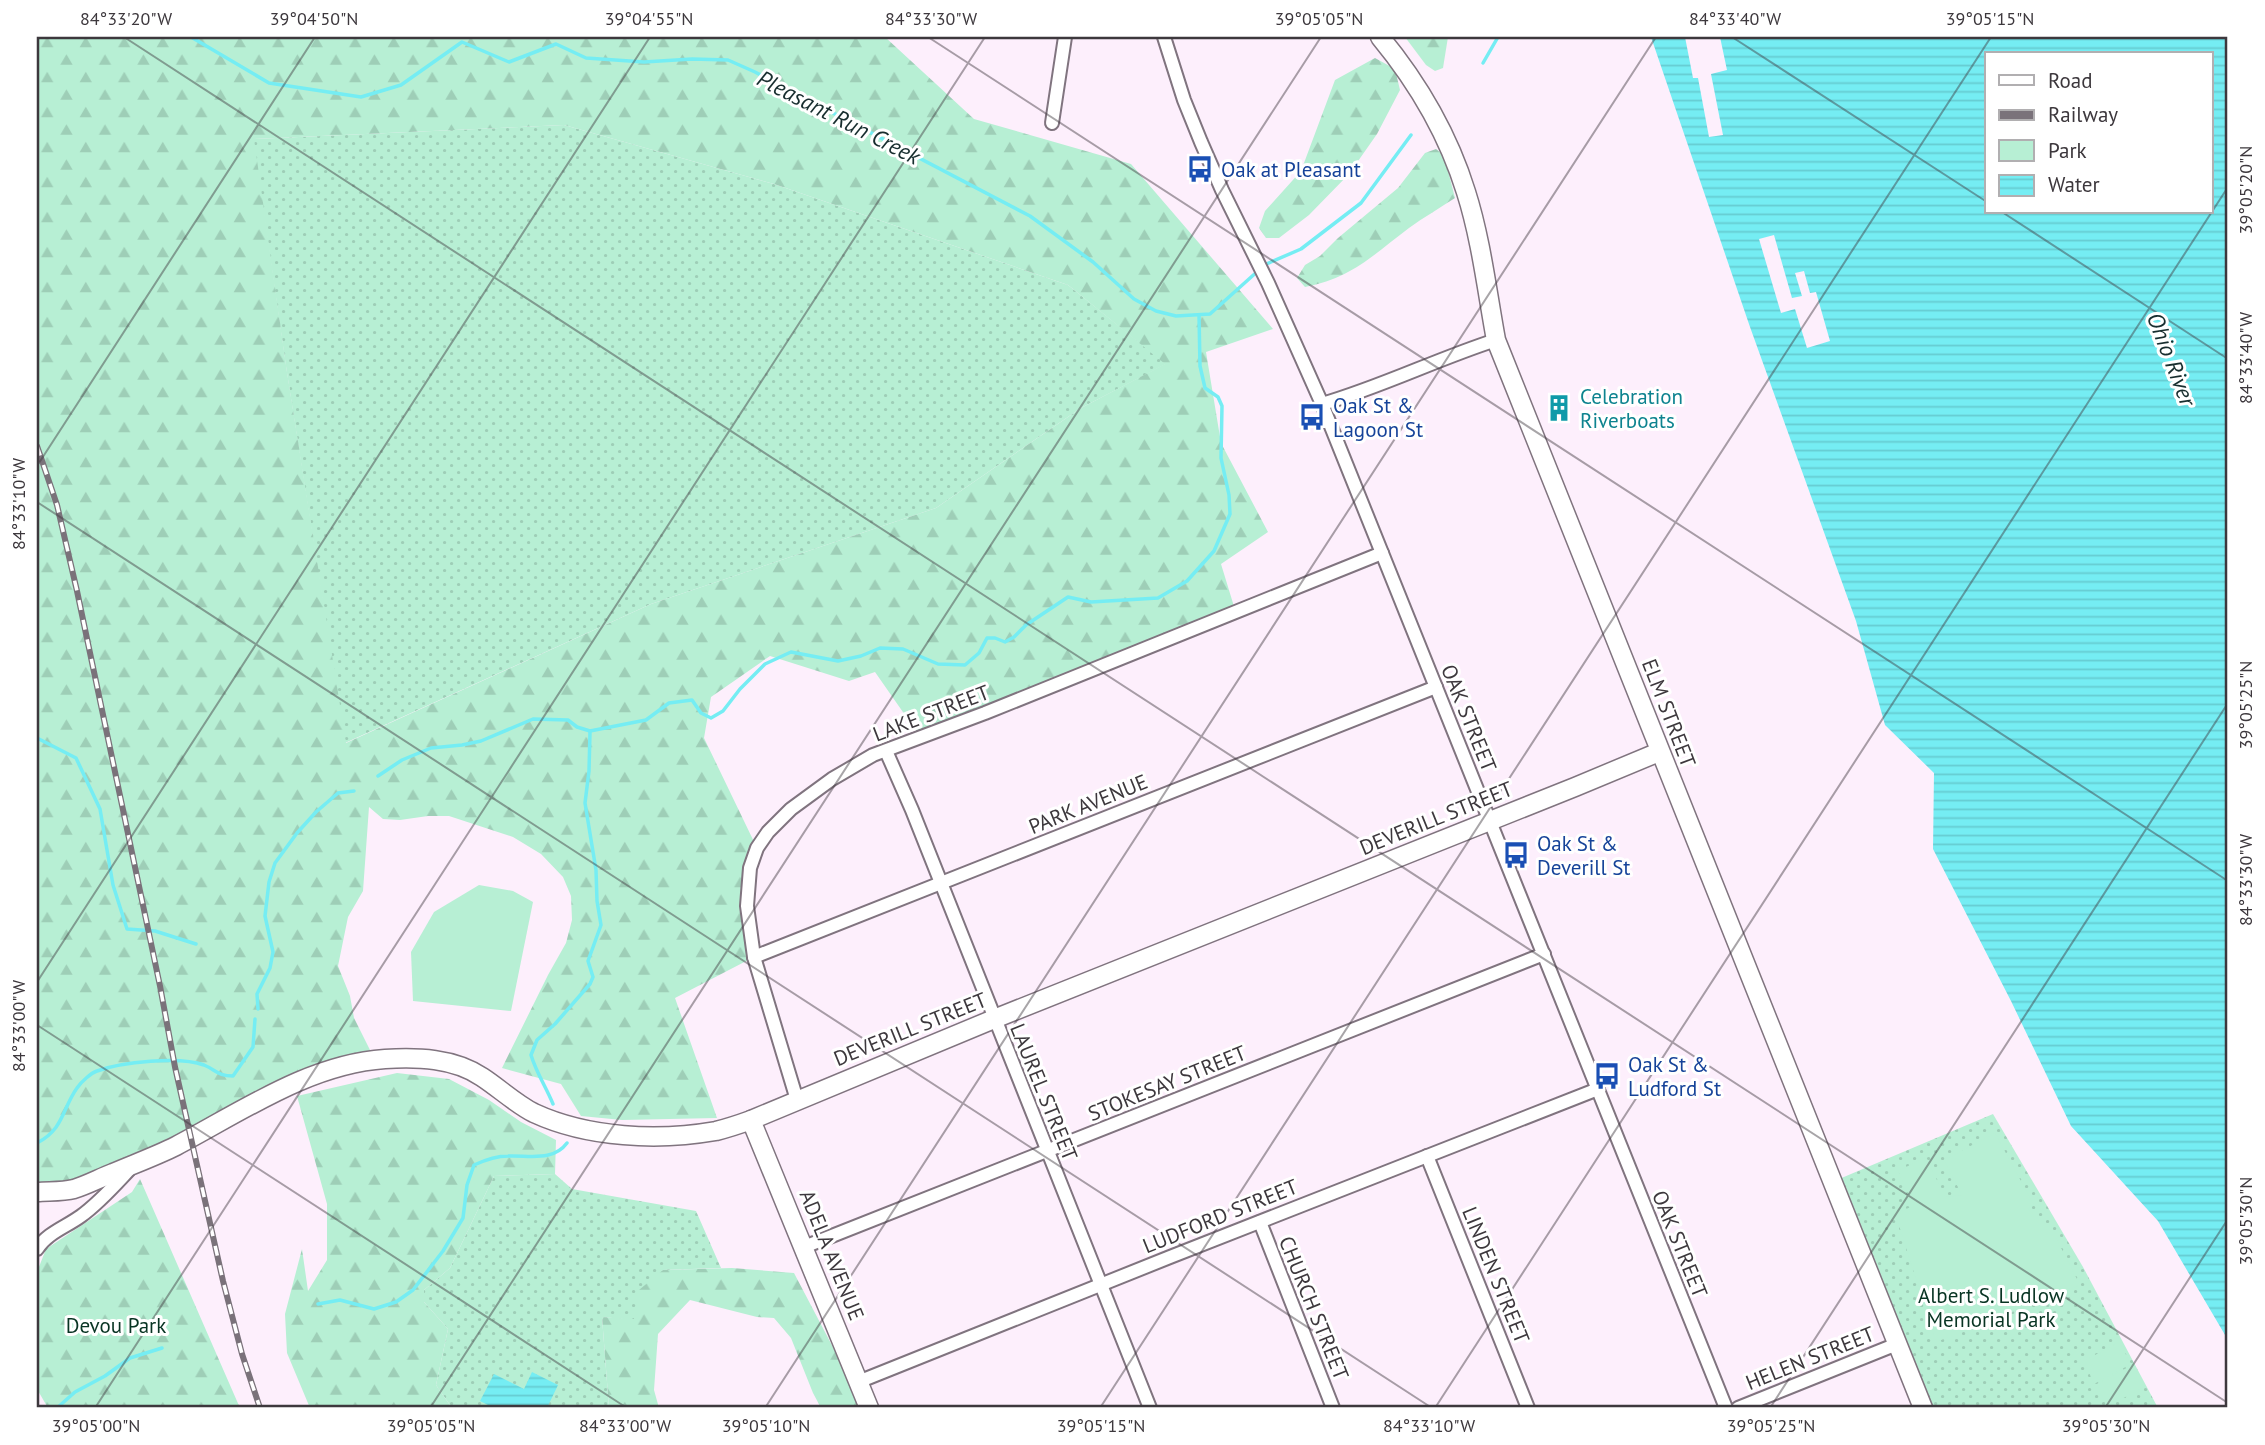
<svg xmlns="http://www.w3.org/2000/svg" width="2265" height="1445" font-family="'PT Sans',sans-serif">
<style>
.green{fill:url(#green-dots)}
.forest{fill:url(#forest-firs);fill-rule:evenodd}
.pitch{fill:#b7efd4}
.water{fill:url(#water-rules);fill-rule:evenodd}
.pier{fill:#fdeffc}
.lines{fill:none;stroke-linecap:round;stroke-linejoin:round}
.stream{stroke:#75edf3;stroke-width:3.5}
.street-casing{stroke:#80747f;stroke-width:16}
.secondary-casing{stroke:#80747f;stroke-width:21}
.street{stroke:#fff;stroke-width:12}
.secondary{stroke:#fff;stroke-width:18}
.rail-casing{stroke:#7a727a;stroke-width:6}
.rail{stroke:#fff;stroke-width:3.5;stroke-dasharray:10;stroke-linecap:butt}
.ticks{fill:none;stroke:#3d383d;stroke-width:2;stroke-opacity:0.45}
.labels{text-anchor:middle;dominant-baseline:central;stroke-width:6;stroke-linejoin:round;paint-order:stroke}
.transit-label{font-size:21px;fill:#164399;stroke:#fff;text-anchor:start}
.culture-label{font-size:21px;fill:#0d838f;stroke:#fff;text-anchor:start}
.street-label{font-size:21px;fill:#3d383d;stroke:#fff}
.park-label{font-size:21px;fill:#083423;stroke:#fff}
.water-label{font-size:23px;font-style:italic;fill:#182e2f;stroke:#fff}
.neatline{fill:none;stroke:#3d383d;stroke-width:2.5}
.ticks-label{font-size:18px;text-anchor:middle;fill:#3d383d}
</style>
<defs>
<pattern id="green-dots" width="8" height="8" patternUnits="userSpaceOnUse" patternTransform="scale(1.75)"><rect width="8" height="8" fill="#b7efd4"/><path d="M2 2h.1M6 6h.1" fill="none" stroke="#9eceb7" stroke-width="1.8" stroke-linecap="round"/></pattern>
<pattern id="forest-firs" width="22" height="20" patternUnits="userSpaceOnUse" patternTransform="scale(1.75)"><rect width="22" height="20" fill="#b7efd4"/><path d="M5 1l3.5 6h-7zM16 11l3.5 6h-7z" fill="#9eceb7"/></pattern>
<pattern id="water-rules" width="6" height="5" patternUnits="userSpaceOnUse" patternTransform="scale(1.75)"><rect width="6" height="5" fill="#75edf3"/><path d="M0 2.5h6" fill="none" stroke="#66ccd1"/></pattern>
</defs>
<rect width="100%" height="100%" fill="#fdeffc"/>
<g class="green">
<path d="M 564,125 L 774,184 L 1068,285 L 1166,364 L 1081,408 L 936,508 L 651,604 L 345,743 L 287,373 L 253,139 Z"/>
<path d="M 1993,1114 L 2083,1267 L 2158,1408 L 1923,1408 L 1832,1182 Z"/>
<path d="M 555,1174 L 572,1189 L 696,1211 L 721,1268 L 663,1270 L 634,1320 L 602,1317 L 609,1408 L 452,1408 L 436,1385 L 448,1329 L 424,1302 L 424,1290 L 450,1268 L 494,1176 Z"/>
</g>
<g class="forest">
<path d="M 37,37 L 885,37 L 974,119 L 1131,164 L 1273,329 L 1206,352 L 1221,443 L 1268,532 L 1221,564 L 1236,613 L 921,738 L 875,672 L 849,681 L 770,656 L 711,697 L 704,738 L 757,848 L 750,867 L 754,957 L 675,998 L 717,1118 L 622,1120 L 581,1116 L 561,1084 L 502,1068 L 548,975 L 566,943 L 572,920 L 571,896 L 563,877 L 541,854 L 513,837 L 449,816 L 428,816 L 400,820 L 383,819 L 369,807 L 363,891 L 348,917 L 338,966 L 350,996 L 354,1018 L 375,1060 L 354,1063 L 134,1164 L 37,1192 ZM 564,125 L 774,184 L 1068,285 L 1165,364 L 1081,408 L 936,508 L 651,604 L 346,743 L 287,372 L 254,139 Z"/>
<path d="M 1405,37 L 1448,37 L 1443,68 L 1435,71 L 1426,65 Z"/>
<path d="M 1375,58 L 1395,69 L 1400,90 L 1377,134 L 1349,174 L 1309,215 L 1279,238 L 1266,238 L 1259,228 L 1265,211 L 1301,171 L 1335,80 Z"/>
<path d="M 1436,149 L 1444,155 L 1455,198 C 1440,208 1424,217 1409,228 C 1373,255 1352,278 1305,287 L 1297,278 L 1305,265 L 1320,256 L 1338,238 L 1398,188 L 1425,153 Z"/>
<path d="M 397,1073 L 449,1079 L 489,1100 L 521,1122 L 556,1140 L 555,1174 L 494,1176 L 450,1268 L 424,1290 L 424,1302 L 448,1329 L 436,1385 L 452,1408 L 310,1408 L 287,1353 L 285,1314 L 302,1249 L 308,1291 L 327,1260 L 327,1204 L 297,1096 Z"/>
<path d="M 140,1179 L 240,1408 L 48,1408 L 37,1389 L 37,1272 L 46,1249 L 132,1192 Z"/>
<path d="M 732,1268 L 794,1273 L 836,1353 L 859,1408 L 821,1408 L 813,1393 L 791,1338 L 774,1318 L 757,1317 L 690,1300 L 658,1334 L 654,1390 L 659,1408 L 609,1408 L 602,1317 L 634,1319 L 639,1290 L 663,1270 Z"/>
</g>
<g class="pitch">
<path d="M 479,885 L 513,891 L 533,902 L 511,1011 L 413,1001 L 411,952 L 434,912 Z"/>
<path d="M 1995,1133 L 2034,1205 L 2028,1209 L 2055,1236 L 2080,1285 L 1936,1342 L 1895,1213 L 1914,1206 L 1898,1171 L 1926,1157 L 1945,1197 L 1962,1195 L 1944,1160 Z"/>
<path d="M 2119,1342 L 2131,1364 L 2094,1384 L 2084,1361 Z"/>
<path d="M 2132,1365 L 2144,1387 L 2107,1407 L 2097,1384 Z"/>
</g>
<g class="water">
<path d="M 1651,37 L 2228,37 L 2228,1340 L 2158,1221 L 2071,1126 L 2011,1001 L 1933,849 L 1934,773 L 1885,725 L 1856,621 L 1750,327 ZM 1987,54 L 2211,54 L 2211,212 L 1987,212 Z"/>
<path d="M 532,1372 L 558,1385 L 547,1408 L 494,1408 L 480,1401 L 494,1374 L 524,1389 Z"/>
</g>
<g class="pier">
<path d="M 1685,37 L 1720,37 L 1727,70 L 1711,74 L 1723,135 L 1709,137 L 1698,78 L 1693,78 Z"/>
<path d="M 1774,235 L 1792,298 L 1802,296 L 1795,273 L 1804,271 L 1810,293 L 1816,292 L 1830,341 L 1807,348 L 1795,309 L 1781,313 L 1759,239 Z"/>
</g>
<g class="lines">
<g class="stream">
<path d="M 191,37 L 269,83 L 361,97 L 401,85 L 462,42 L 509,62 L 556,44 L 586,58 L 644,62 L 692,59 L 728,60 L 755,72 L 1030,216 L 1093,262 L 1134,299 L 1156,311 L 1176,316 L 1210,314 L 1259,270"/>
<path d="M 1483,63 L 1498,37"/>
<path d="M 1264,265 L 1301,249 L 1361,203 L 1411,135"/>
<path d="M 37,738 L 76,758 L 100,809 L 113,885 L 127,929 L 155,931 L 196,944"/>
<path d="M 378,776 L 402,760 L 431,748 L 462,745 L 481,741 L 533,719 L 568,720 L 577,727 L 590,731 L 646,720 L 669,703 L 692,700 L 701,713 L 711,718 L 723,711 L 740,689 L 765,664 L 791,652 L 838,661 L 861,656 L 880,648 L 903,649 L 938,664 L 965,665 L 979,653 L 987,638 L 995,638 L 1005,642 L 1014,637 L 1026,625 L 1068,597 L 1091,602 L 1158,598 L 1187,581 L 1214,551 L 1230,514 L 1229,495 L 1221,458 L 1222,406 L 1218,397 L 1205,388 L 1200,366 L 1199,315"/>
<path d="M 258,1009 L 257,994 L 270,968 L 273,952 L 265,916 L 269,882 L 275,863 L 297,833 L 316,812 L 338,793 L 354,791"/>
<path d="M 553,1104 C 546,1087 536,1072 531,1055 L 537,1040 L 555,1024 L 590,984 L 593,977 L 588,961 L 601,925 L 597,901 L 596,870 L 585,803 L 589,771 L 590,732"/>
<path d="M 37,1143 C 64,1129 62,1109 77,1088 C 81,1082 91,1073 97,1071 C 122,1062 179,1056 204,1065 C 216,1070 218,1076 233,1076 L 253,1047 L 255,1019"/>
<path d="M 318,1304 L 340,1300 L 374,1309 L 396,1302 L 413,1290 L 443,1251 L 463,1218 L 467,1185 L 474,1165 C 485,1160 495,1156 508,1156 C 529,1155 553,1162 567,1143"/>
<path d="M 57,1408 L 75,1392 L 105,1376 L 130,1358 L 162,1348"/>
</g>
<defs>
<g id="street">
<path d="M 1164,37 L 1184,100 L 1201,142 L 1222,190 L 1268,283 L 1322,404 L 1726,1408"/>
<path d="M 1052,123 L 1065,37"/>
<path d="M 1322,404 C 1381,387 1437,359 1496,340"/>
<path d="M 886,751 L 912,810 L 1150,1408"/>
<path d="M 754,957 L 1436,687"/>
<path d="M 797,1100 L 754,957 L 747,906 L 750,868 L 757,848 L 768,832 L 791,809 L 832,779 L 873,755 L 985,713 L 1382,553"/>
<path d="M 1427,1156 L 1528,1408"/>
<path d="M 1260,1222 L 1333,1408"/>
<path d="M 804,1247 L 1544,954"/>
<path d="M 37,1249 C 47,1233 66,1227 81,1216 C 99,1203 114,1186 129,1170"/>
<path d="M 858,1382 L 1170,1257 L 1598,1089"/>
<path d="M 1738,1408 L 1897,1344"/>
</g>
<g id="secondary">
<path d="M 1380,37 C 1418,83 1448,134 1466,192 C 1481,239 1487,291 1496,340 L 1923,1408"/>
<path d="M 751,1120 L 869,1408"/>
<path d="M 37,1192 C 49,1191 62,1192 74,1189 C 87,1185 100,1178 113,1173 C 134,1164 156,1156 176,1146 C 241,1112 309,1064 385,1059 C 417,1057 454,1058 482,1077 C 499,1088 516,1104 534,1113 C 588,1138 658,1141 716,1131 C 728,1128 740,1124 751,1120 L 994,1019 L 1575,787 L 1659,752"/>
</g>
</defs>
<use href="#street" class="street-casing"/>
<use href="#secondary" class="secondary-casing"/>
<use href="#street" class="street"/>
<use href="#secondary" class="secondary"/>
<defs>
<path id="rail" d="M 37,446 L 57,505 L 77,591 L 160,986 L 175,1067 L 223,1281 L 242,1354 L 260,1408"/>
</defs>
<use href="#rail" class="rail-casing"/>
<use href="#rail" class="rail"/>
</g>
<path class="ticks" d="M 124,37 L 2228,1403M 928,37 L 2228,881M 1732,37 L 1987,202M 2002,212 L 2228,359M 37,466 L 315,37M 37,502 L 1432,1408M 37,982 L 650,37M 37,1025 L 627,1408M 95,1408 L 985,37M 430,1408 L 1321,37M 765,1408 L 1656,37M 1100,1408 L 1991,37M 1435,1408 L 2228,187M 1770,1408 L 2228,703M 2105,1408 L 2228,1219"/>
<defs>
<symbol id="bus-bare" viewBox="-9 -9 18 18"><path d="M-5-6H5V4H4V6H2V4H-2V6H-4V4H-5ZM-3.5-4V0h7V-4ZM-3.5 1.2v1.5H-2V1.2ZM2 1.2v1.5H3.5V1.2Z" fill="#1a4fb4" stroke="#fff" stroke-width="2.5" paint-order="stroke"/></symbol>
<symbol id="building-bare" viewBox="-9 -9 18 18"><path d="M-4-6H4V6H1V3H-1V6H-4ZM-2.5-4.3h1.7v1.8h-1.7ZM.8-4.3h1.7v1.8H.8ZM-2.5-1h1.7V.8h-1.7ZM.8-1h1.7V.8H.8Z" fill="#0f9aa8" stroke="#fff" stroke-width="2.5" paint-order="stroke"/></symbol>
</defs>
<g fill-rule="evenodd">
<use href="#bus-bare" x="1181" y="150" width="38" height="38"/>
<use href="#building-bare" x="1540" y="389" width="38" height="38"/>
<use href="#bus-bare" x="1293" y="398" width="38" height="38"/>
<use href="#bus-bare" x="1497" y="836" width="38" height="38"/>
<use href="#bus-bare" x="1588" y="1057" width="38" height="38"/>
</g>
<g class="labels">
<g class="transit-label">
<text x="1221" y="169">Oak at Pleasant</text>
<text x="1333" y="405">Oak St &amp;<tspan x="1333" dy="24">Lagoon St</tspan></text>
<text x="1537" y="843">Oak St &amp;<tspan x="1537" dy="24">Deverill St</tspan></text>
<text x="1628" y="1064">Oak St &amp;<tspan x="1628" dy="24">Ludford St</tspan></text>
</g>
<g class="culture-label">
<text x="1580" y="396">Celebration<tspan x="1580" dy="24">Riverboats</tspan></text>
</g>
<g class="street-label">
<text transform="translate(931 713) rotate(-21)">LAKE STREET</text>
<text transform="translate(1669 713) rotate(69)">ELM STREET</text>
<text transform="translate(1469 718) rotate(68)">OAK STREET</text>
<text transform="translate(1088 804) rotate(-22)">PARK AVENUE</text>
<text transform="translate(1436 818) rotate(-22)">DEVERILL STREET</text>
<text transform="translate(910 1029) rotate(-22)">DEVERILL STREET</text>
<text transform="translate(1167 1083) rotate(-22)">STOKESAY STREET</text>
<text transform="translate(1044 1092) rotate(68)">LAUREL STREET</text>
<text transform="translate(1220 1216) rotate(-22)">LUDFORD STREET</text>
<text transform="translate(1680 1244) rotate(68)">OAK STREET</text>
<text transform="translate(832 1255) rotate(68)">ADELA AVENUE</text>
<text transform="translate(1496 1275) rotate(68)">LINDEN STREET</text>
<text transform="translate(1314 1308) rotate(68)">CHURCH STREET</text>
<text transform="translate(1810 1358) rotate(-22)">HELEN STREET</text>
</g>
<g class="park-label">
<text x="1991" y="1295">Albert S. Ludlow<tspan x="1991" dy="24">Memorial Park</tspan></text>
<text x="116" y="1325">Devou Park</text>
</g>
<g class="water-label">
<text transform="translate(839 117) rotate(27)">Pleasant Run Creek</text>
<text transform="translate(2172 359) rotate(69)">Ohio River</text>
</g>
</g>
<rect width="2265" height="1445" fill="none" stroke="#ffffff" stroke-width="77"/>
<rect x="1985" y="52" width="228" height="161" fill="#ffffff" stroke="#b1afb1" stroke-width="2"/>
<rect x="1999" y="75" width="35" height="10" fill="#ffffff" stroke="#b1afb1" stroke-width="2"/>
<text x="2048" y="88" font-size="21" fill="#3d383d">Road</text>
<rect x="1999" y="110" width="35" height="10" fill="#7a727a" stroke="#b1afb1" stroke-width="2"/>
<text x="2048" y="122" font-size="21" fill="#3d383d">Railway</text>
<rect x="1999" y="140" width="35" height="21" fill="#b7efd4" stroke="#b1afb1" stroke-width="2"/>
<text x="2048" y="158" font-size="21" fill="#3d383d">Park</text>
<rect x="1999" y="175" width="35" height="21" fill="url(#water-rules)" stroke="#b1afb1" stroke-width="2"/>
<text x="2048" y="192" font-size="21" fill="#3d383d">Water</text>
<rect x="38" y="38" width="2188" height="1368" class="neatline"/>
<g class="ticks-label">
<text x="126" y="25">84°33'20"W</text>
<text x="314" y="25">39°04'50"N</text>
<text x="649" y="25">39°04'55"N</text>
<text x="931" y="25">84°33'30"W</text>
<text x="1319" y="25">39°05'05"N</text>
<text x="1735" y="25">84°33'40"W</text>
<text x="1990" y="25">39°05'15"N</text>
<text transform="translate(2246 190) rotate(-90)" y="6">39°05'20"N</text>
<text transform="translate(2246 358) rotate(-90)" y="6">84°33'40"W</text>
<text transform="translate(19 504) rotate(-90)" y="6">84°33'10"W</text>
<text transform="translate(2246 705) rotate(-90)" y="6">39°05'25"N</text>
<text transform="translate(2246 880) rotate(-90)" y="6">84°33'30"W</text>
<text transform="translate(19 1026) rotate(-90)" y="6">84°33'00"W</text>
<text transform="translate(2246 1221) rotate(-90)" y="6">39°05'30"N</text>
<text x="96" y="1432">39°05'00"N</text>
<text x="431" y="1432">39°05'05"N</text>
<text x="625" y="1432">84°33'00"W</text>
<text x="766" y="1432">39°05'10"N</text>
<text x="1101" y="1432">39°05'15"N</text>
<text x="1429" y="1432">84°33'10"W</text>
<text x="1771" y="1432">39°05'25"N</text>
<text x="2106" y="1432">39°05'30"N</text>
</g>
</svg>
